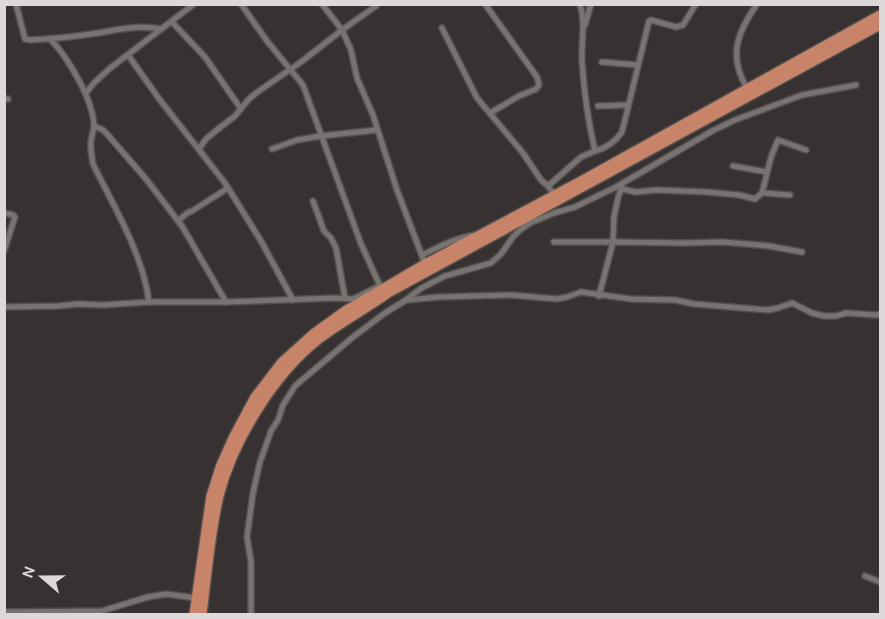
<svg xmlns="http://www.w3.org/2000/svg" width="885" height="619" font-family="Karla,sans-serif">
<style>
.lines{fill:none;stroke-linecap:round;stroke-linejoin:round}
.minor-casing{stroke:#534f4e;stroke-width:8}
.trunk-casing{stroke:#534f4e;stroke-width:12}
.minor{stroke:#787371;stroke-width:5}
.trunk{stroke:#c88469;stroke-width:9}
</style>
<rect width="100%" height="100%" fill="#373231"/>
<g class="lines">
<defs>
<g id="minor">
<path d="M 16,4 L 25,39 L 30,40 C 50,39 71,37 91,34 C 114,31 138,24 161,29"/>
<path d="M 241,4 L 267,41 L 303,85 L 361,244 L 381,288"/>
<path d="M 322,4 L 342,30 L 347,41 L 351,50 L 357,78 L 373,115 L 397,190 L 425,264"/>
<path d="M 485,4 L 537,77 L 539,85 L 536,89 L 519,96 L 490,113"/>
<path d="M 172,22 L 205,57 L 241,109"/>
<path d="M 585,25 L 591,4"/>
<path d="M 442,28 L 477,98 L 523,153 L 541,180 L 548,186 L 554,195"/>
<path d="M 50,39 C 68,57 94,101 94,127 C 93,131 92,136 91,141 C 90,149 92,156 93,164 C 114,207 143,254 149,302"/>
<path d="M 128,55 L 160,100 L 225,183 L 261,241 L 293,300"/>
<path d="M 602,62 L 638,65"/>
<path d="M 747,88 C 728,56 737,33 757,4"/>
<path d="M 86,93 L 94,83 L 109,69 L 194,4"/>
<path d="M 4,99 L 8,99"/>
<path d="M 598,106 L 628,105"/>
<path d="M 94,126 L 103,130 L 107,134 L 146,179 L 182,226 L 226,302"/>
<path d="M 199,149 L 206,139 L 218,129 L 235,116 L 248,100 L 256,93 L 301,62 L 342,30 L 376,6"/>
<path d="M 272,149 L 297,140 L 321,136 L 377,130"/>
<path d="M 595,151 C 607,148 615,142 622,132 L 649,21 L 651,20 L 676,27 L 683,25 L 696,4"/>
<path d="M 733,166 L 767,172"/>
<path d="M 548,186 L 581,157 L 595,151 C 588,121 584,92 582,61 C 581,42 586,23 580,4"/>
<path d="M 622,189 L 636,192 L 657,190 L 707,192 L 739,195 L 755,199 L 762,193 L 771,157 L 778,140 L 806,150"/>
<path d="M 762,193 L 790,195"/>
<path d="M 313,201 L 324,231 L 331,238 L 336,248 L 345,298"/>
<path d="M 4,213 L 13,215 L 15,217 L 4,251"/>
<path d="M 178,221 L 187,213 L 192,211 L 228,188"/>
<path d="M 554,242 L 613,242 L 684,243 L 723,242 L 769,246 L 802,252"/>
<path d="M 422,255 C 439,247 457,237 476,235"/>
<path d="M 599,296 L 613,242 L 614,217 L 618,198 L 622,186"/>
<path d="M 408,300 L 438,297 L 511,295 L 557,299 L 567,297 L 581,292 L 631,299 L 675,300 L 694,304 L 768,310 L 778,308 L 792,303 L 812,313 L 824,316 L 836,316 L 846,313 L 876,315 L 880,314"/>
<path d="M 4,307 L 58,306 L 78,304 L 103,305 L 149,302 L 226,302 L 335,298 L 353,299 L 379,286"/>
<path d="M 865,576 L 880,582"/>
<path d="M 4,612 L 102,611 L 148,597 L 166,594 L 196,598"/>
<path d="M 251,614 L 251,562 L 247,537 L 253,493 L 260,462 L 265,448 L 271,431 L 278,420 L 283,405 L 295,386 L 353,337 L 385,313 L 406,300 L 420,289 L 445,276 L 491,263 L 501,254 L 513,237 L 520,230 L 530,223 L 554,213 L 575,207 L 616,187 L 714,130 L 735,120 L 802,95 L 856,85"/>
</g>
<g id="trunk">
<path d="M 194,614 L 211,496 L 221,465 L 233,438 L 255,397 L 282,362 L 313,334 L 345,311 L 425,264 L 581,181 L 880,15"/>
<path d="M 202,614 C 207,575 210,534 219,496 C 233,441 274,374 319,339 C 341,322 366,309 388,293 L 880,25"/>
</g>
</defs>
<use href="#minor" class="minor-casing"/>
<use href="#trunk" class="trunk-casing"/>
<use href="#minor" class="minor"/>
<use href="#trunk" class="trunk"/>
</g>
<rect width="885" height="619" fill="none" stroke="#dcd9d8" stroke-width="12"/>
<g transform="translate(42 577) rotate(290)" stroke="#373231" stroke-width="4.5" paint-order="stroke">
<path d="M0-4.5L10 22L0 15L-10 22Z" fill="#dcd9d8"/>
<text y="-9" font-size="16" font-weight="bold" text-anchor="middle" fill="#dcd9d8">N</text>
</g>
</svg>
